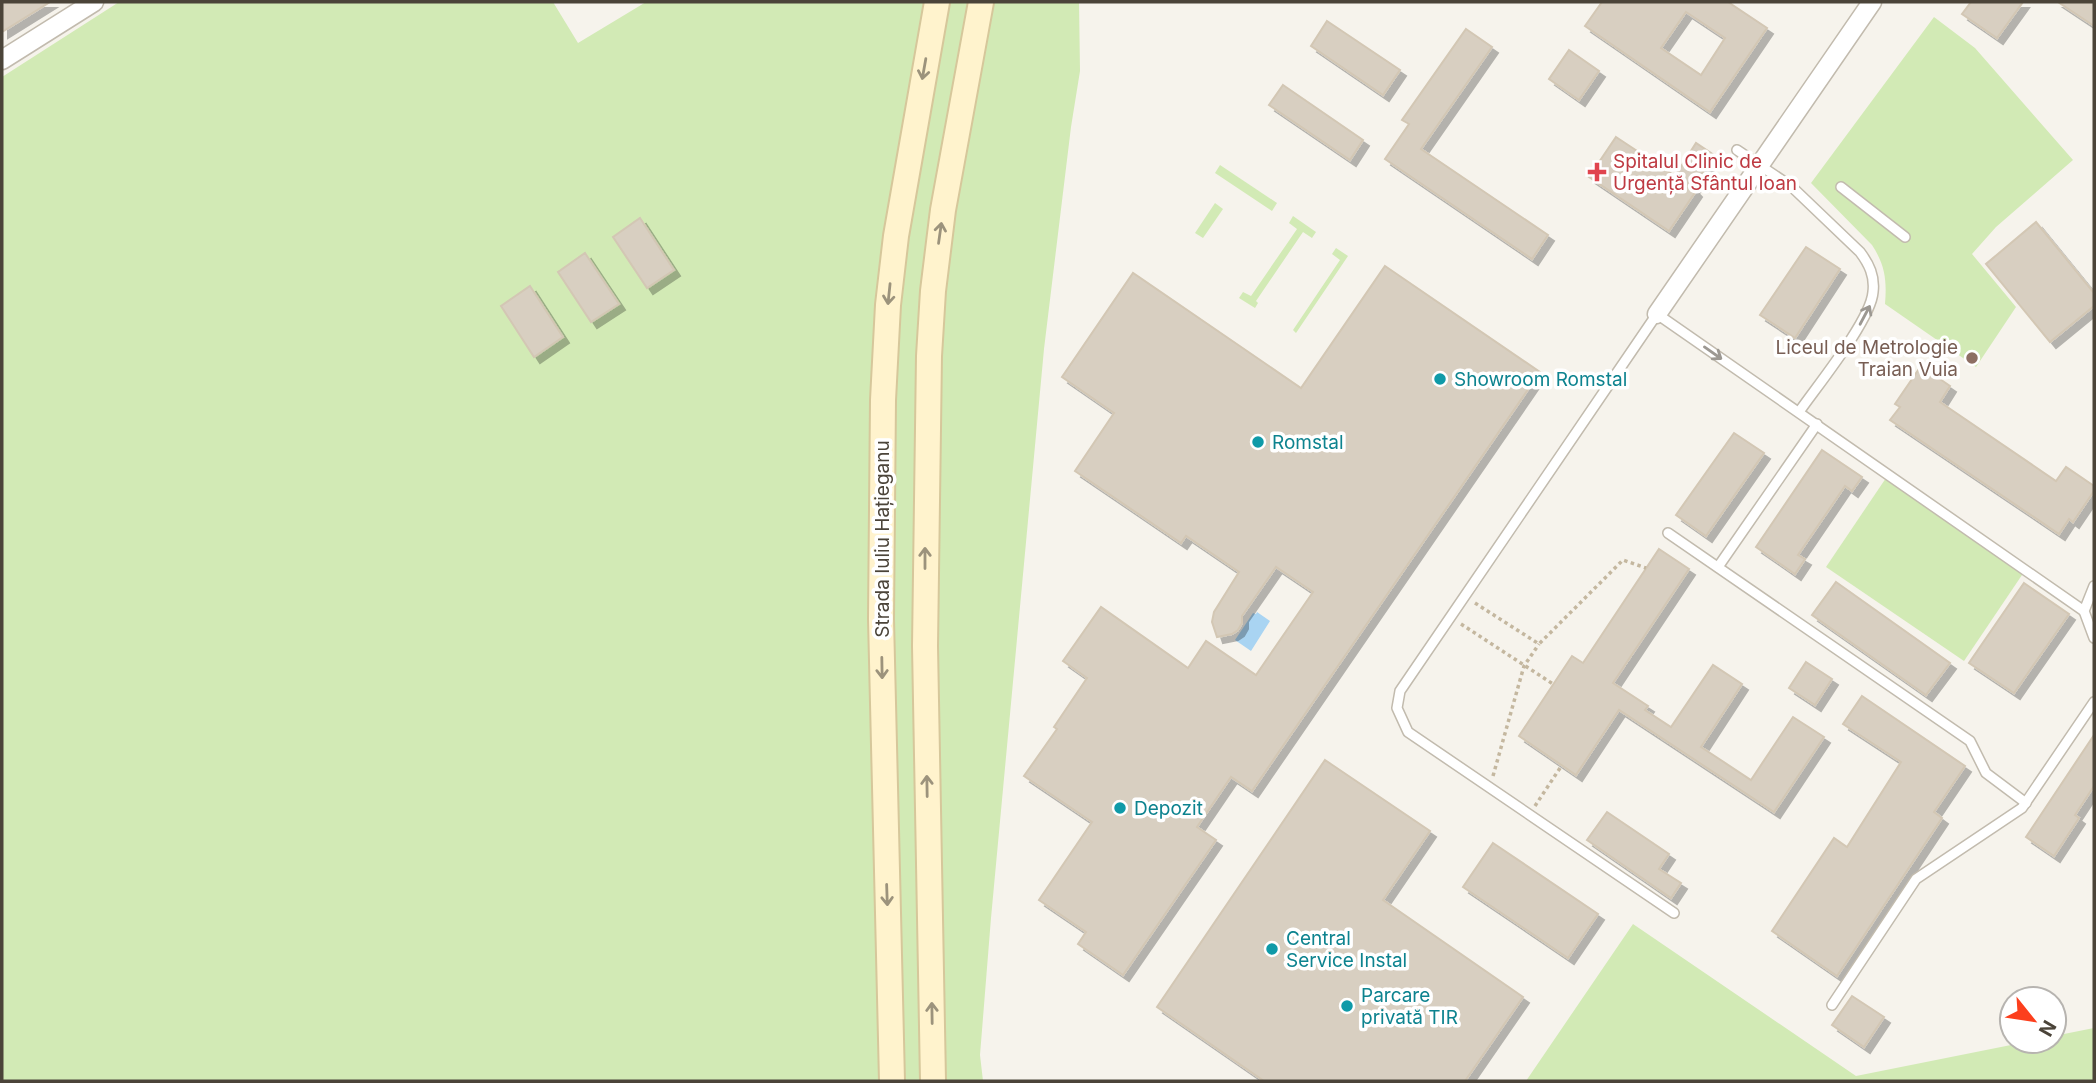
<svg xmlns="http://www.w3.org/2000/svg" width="2096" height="1083" font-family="Inter,sans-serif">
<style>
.green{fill:#d2eab5}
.water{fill:#a9d4f2}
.building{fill:#d8cfc1;stroke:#d3c7b4;stroke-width:2;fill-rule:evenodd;filter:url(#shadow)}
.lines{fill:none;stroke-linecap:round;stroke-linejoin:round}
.service-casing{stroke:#c2bbae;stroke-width:12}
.minor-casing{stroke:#c2bbae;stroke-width:21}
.secondary-casing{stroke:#d6c79b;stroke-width:28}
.path{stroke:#c4b79f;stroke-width:3.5;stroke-dasharray:3.5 3.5;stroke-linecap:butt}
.service{stroke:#fff;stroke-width:9}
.minor{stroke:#fff;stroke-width:18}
.secondary{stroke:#fff3cd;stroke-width:24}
.oneway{stroke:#9c937c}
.oneway2{stroke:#9c9892}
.health-dot{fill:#e0444e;stroke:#fff;stroke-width:2.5}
.education-dot{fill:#8d6e63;stroke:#fff;stroke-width:2.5}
.culture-dot{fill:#0f9aa8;stroke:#fff;stroke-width:2.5}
.labels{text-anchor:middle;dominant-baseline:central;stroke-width:7;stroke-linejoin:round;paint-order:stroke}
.health-label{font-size:19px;fill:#be3a42;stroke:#fff;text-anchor:start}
.education-label{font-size:19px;fill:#785e54;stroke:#fff;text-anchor:end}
.culture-label{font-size:19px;fill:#0d838f;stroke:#fff;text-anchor:start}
.street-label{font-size:19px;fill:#4b4439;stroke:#fff}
</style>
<defs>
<filter id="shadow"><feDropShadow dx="6" dy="6" stdDeviation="0" flood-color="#0004"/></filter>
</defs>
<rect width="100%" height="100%" fill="#f6f3ec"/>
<g class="green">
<path d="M 119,2 L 553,2 L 578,43 L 646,2 L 1079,2 L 1080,71 L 1071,127 L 1044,349 L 991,918 L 980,1055 L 983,1081 L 2,1081 L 2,77 Z"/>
<path d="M 1934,17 L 1975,48 L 2073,160 L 1996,227 L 1972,254 L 2016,307 L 1976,367 L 1885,304 C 1887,280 1885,265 1872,245 L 1811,183 Z"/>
<path d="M 1220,165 L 1277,203 L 1272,211 L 1215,173 Z"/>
<path d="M 1215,203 L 1223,209 L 1203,238 L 1195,233 Z"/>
<path d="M 1293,216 L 1316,232 L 1312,238 L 1303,232 L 1256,301 L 1258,303 L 1255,308 L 1239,298 L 1243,292 L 1251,296 L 1297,229 L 1289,223 Z"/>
<path d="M 1336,248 L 1348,256 L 1296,333 L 1293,330 L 1340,260 L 1332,254 Z"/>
<path d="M 1886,478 L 2024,572 L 1964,661 L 1826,567 Z"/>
<path d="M 1633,924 L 1856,1076 L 2031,1041 L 2054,1041 L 2054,1036 L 2094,1028 L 2094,1081 L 1526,1081 Z"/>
</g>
<path class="water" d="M 1257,612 L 1270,621 L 1251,651 L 1235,640 L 1253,613 L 1256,614 Z"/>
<g class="building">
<path d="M 2,2 L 50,2 L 2,32 Z"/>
<path d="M 1602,2 L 1728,2 L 1767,28 L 1710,112 L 1585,26 ZM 1686,12 L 1725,38 L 1701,75 L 1661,48 Z"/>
<path d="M 1971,2 L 2023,2 L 1997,38 L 1962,14 Z"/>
<path d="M 2058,2 L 2094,2 L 2094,26 Z"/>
<path d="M 1327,21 L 1400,70 L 1383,95 L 1311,46 Z"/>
<path d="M 1466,29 L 1492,47 L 1421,149 L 1548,235 L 1532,259 L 1385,159 L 1409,124 L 1402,120 Z"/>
<path d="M 1569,50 L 1599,71 L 1579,100 L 1549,79 Z"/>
<path d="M 1283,85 L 1363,140 L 1350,160 L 1269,105 Z"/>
<path d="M 1616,137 L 1675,176 L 1696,143 L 1714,155 L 1693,188 L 1696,191 L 1669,231 L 1589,177 Z"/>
<path d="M 640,218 L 674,270 L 647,288 L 613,237 Z"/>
<path d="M 2036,222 L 2094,293 L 2094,306 L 2050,342 L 1986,264 Z"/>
<path d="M 1806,247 L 1840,269 L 1795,338 L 1760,315 Z"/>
<path d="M 585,253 L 619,304 L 591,322 L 558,272 Z"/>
<path d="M 1385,266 L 1540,372 L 1252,791 L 1231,777 L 1197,827 L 1216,840 L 1123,975 L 1078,944 L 1086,932 L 1039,900 L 1092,822 L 1024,776 L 1057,729 L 1054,727 L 1087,678 L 1063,661 L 1101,607 L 1188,668 L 1206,641 L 1256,675 L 1313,592 L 1276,567 L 1242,616 L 1242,623 L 1238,630 L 1232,634 L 1217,637 L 1212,622 L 1214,612 L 1239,572 L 1186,536 L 1181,543 L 1075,471 L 1114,413 L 1062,377 L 1133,273 L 1301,388 Z"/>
<path d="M 530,286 L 563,337 L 534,357 L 501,306 Z"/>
<path d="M 1921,366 L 1950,386 L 1940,402 L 2056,481 L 2066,467 L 2094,486 L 2094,491 L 2073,522 L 2069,519 L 2059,534 L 1890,420 L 1900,407 L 1895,404 Z"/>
<path d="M 1734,433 L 1764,453 L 1706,536 L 1676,515 Z"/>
<path d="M 1822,450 L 1862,477 L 1852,491 L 1845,486 L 1798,555 L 1805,559 L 1795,574 L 1756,547 Z"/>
<path d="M 1659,549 L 1689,569 L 1613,683 L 1648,706 L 1645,710 L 1671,727 L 1713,665 L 1742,684 L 1701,747 L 1751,780 L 1793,717 L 1824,737 L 1774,812 L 1619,710 L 1576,775 L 1519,736 L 1572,656 L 1583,663 Z"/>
<path d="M 1836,582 L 1950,663 L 1926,695 L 1812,615 Z"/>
<path d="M 2024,583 L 2069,614 L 2014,693 L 1969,663 Z"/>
<path d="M 1806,662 L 1832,679 L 1815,705 L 1789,688 Z"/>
<path d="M 1862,696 L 1965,766 L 1934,812 L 1942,818 L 1837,976 L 1772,931 L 1834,838 L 1847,847 L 1901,762 L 1843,724 Z"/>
<path d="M 2094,735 L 2094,786 L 2075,815 L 2079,818 L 2054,856 L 2026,837 Z"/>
<path d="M 1325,760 L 1430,831 L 1383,900 L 1523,997 L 1465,1081 L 1264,1081 L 1157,1007 Z"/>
<path d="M 1607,812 L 1669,854 L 1659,869 L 1681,883 L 1671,898 L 1587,840 Z"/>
<path d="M 1493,843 L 1598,914 L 1568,958 L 1463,887 Z"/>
<path d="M 1852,996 L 1884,1017 L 1864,1047 L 1832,1025 Z"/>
</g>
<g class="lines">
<defs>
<g id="service">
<path d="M 1737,150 L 1792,187 L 1860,252 C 1869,264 1875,276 1873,292 C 1871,320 1817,386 1799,412"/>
<path d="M 1841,187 L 1905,237"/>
<path d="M 1668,533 L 1970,741 L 1986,773 L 2026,803"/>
<path d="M 1718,567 L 1817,424"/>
<path d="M 2094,586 L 2084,611 L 2094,638"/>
<path d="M 1674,913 L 1408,732 L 1397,708 L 1400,691 L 1657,314 L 2084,611"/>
<path d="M 1832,1005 L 1916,879 L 2022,808 L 2094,702"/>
</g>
<g id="minor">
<path d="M 2,60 L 94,2"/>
<path d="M 1657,314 L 1872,2"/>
</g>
<g id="secondary">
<path d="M 892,1081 L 881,619 L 883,400 L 888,305 L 896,236 L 937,2"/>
<path d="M 933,1081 L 925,646 L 929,356 L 933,291 L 943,210 L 981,2"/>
</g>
</defs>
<use href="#service" class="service-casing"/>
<use href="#minor" class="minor-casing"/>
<use href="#secondary" class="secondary-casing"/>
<g class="path">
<path d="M 1475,603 L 1539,644 L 1623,560 L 1646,568"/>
<path d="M 1461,624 L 1553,684"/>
<path d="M 1493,776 L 1524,666 L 1539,644"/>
<path d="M 1535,806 L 1562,765"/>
</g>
<use href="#service" class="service"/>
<use href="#minor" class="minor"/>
<use href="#secondary" class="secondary"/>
</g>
<defs><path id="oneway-shaft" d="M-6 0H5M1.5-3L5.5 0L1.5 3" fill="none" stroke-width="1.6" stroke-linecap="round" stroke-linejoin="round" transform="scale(1.75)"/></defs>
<g class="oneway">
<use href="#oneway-shaft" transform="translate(924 69) rotate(100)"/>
<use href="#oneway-shaft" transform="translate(940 233) rotate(-82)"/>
<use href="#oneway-shaft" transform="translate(889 294) rotate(96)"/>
<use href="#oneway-shaft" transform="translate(925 558) rotate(-90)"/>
<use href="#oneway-shaft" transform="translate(882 668) rotate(89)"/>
<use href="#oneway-shaft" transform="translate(927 786) rotate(-91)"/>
<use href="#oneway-shaft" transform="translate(887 895) rotate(88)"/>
<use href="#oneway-shaft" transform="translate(932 1013) rotate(-91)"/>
</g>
<g class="oneway2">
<use href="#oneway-shaft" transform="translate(1865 315) rotate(-62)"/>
<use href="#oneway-shaft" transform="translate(1713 353) rotate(35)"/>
</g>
<path class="health-dot" d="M1593.5 161.5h7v7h7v7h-7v7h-7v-7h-7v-7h7z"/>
<circle class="education-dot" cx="1972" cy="358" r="7"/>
<g class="culture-dot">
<circle cx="1440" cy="379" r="7"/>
<circle cx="1258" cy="442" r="7"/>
<circle cx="1120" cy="808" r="7"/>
<circle cx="1272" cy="949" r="7"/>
<circle cx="1347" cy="1006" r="7"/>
</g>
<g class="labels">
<g class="health-label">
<text x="1613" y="161">Spitalul Clinic de<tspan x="1613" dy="22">Urgență Sfântul Ioan</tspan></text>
</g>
<g class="education-label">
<text x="1958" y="347">Liceul de Metrologie<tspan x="1958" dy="22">Traian Vuia</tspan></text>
</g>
<g class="culture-label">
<text x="1454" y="379">Showroom Romstal</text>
<text x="1272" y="442">Romstal</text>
<text x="1134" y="808">Depozit</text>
<text x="1286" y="938">Central<tspan x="1286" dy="22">Service Instal</tspan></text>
<text x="1361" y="995">Parcare<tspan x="1361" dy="22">privată TIR</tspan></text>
</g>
<g class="street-label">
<text transform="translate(882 539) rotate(-90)">Strada Iuliu Hațieganu</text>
</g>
</g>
<rect width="2096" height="1083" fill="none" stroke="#4b4439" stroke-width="7"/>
<g transform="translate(2033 1020) rotate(120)"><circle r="33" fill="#ffffff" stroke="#b7b4b0" stroke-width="2"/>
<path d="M0-5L12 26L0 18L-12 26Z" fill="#fc3f1d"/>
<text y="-10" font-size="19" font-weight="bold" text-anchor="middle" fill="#4b4439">N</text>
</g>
</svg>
